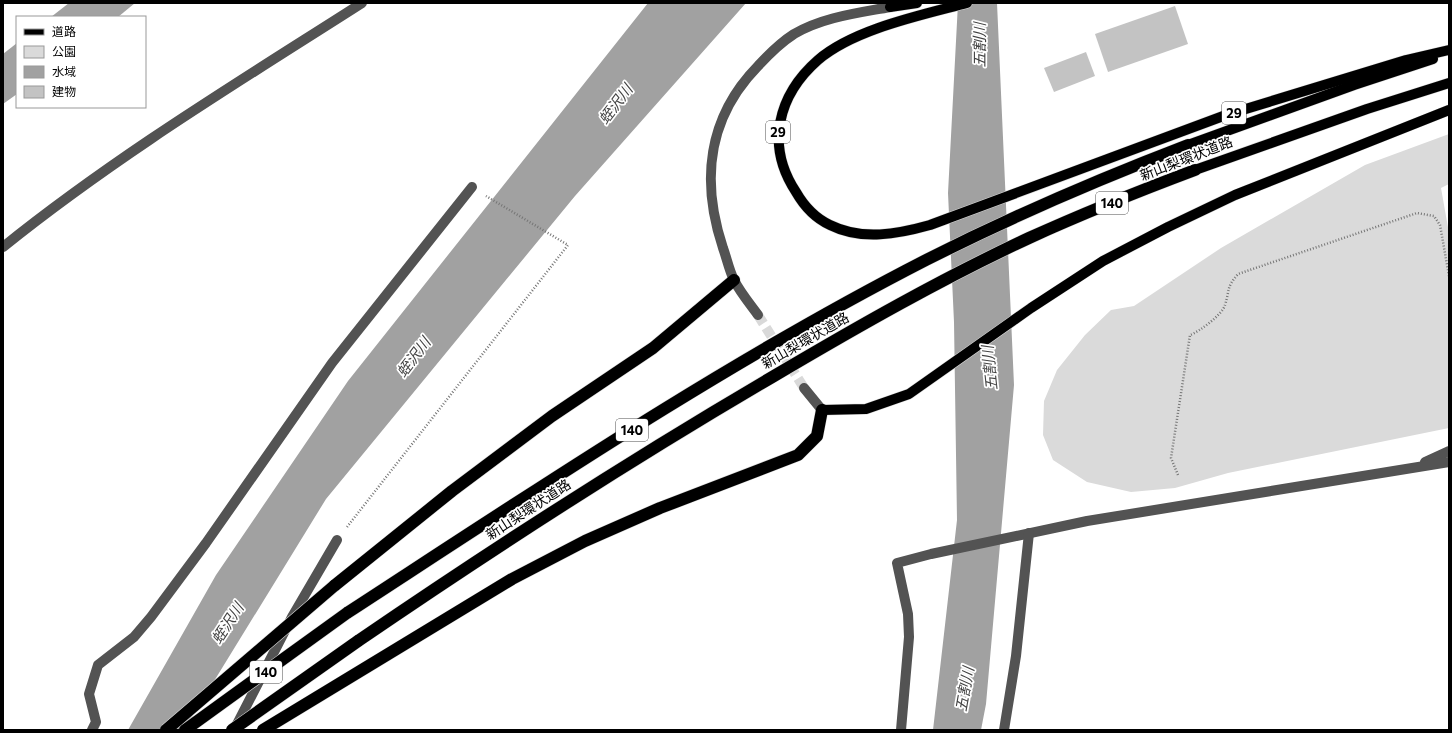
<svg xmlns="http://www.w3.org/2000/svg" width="1452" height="733" font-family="Commissioner,'Noto Sans JP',sans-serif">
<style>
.green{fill:#dadada}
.water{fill:#a1a1a1}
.building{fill:#c3c3c3}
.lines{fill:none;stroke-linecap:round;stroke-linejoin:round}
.minor-tunnel{stroke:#d9d9d9;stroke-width:10;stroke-dasharray:10 5;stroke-linecap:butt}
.major-casing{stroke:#dbdbdb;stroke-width:11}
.highway-casing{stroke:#dbdbdb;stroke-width:13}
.path{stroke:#757575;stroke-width:2.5;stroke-dasharray:1 2;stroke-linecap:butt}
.minor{stroke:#535353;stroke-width:10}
.major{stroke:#000;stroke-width:10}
.highway{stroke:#000;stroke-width:12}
.highway-bridge-casing{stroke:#dbdbdb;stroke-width:13;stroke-linecap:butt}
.highway-bridge{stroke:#000;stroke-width:12}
.labels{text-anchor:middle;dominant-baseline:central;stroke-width:3.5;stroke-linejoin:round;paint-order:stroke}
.shield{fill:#fff;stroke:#4c4c4c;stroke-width:1}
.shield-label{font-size:13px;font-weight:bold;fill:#000}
.street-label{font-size:14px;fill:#000;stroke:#fff}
.water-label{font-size:15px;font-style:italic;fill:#424242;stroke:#fff}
</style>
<rect width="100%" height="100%" fill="#fff"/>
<path class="green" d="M 1449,134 L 1449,184 L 1441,188 L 1449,233 L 1449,428 L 1228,473 L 1175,488 L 1131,492 L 1087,482 L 1053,460 L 1043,435 L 1044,401 L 1057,370 L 1085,335 L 1111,310 L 1134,306 L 1221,248 L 1365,165 Z"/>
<g class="water">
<path d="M 69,3 L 135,3 L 118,17 L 51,17 Z"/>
<path d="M 648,3 L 746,3 L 575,196 L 326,499 L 184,730 L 128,730 L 216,575 L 348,381 Z"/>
<path d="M 958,3 L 997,3 L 1014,385 L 986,704 L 981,730 L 933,730 L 957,520 L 954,322 L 948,193 Z"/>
<path d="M 17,43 L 17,94 L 3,104 L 3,54 Z"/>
</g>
<g class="building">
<path d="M 1175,6 L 1188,44 L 1108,72 L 1095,34 Z"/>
<path d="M 1086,52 L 1095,76 L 1054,92 L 1044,68 Z"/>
</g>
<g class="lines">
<path class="minor-tunnel" d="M 758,315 L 804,388"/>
<defs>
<g id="major">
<path d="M 967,3 C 922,15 854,29 818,60 C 778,95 765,145 796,192 C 804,206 815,218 830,225 C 862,241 898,234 930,225 L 1226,115 L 1406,60 L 1449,50"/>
<path d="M 890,7 L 917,3"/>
<path d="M 1188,145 L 1354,85 L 1433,59"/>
<path d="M 1195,170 L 1367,109 L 1449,83"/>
<path d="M 822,410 L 866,409 L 909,394 L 1031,308 L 1103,261 L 1168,227 L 1235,195 L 1449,110"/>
</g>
<g id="highway">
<path d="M 334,586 L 452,491 L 552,416 L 653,348 L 734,280"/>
<path d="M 347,613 C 536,490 725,363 926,260 C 1011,217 1099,179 1188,145"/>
<path d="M 358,641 C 494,548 632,459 774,376 C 857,327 941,279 1029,238 C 1084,213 1139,191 1195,170"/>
<path d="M 263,730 L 512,579 L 585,541 L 660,508 L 798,455 L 817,436 L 822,410"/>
</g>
</defs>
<use href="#major" class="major-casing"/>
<use href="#highway" class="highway-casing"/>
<g class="path">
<path d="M 1178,475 L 1171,458 L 1190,335 C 1199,332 1223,314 1225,305 C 1230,289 1226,288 1238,274 L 1417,213 L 1434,216 L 1440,225 L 1449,276"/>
<path d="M 347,527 L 568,245 L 486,196"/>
</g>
<g class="minor">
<path d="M 3,247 C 116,156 240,81 362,3"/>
<path d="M 758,315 C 750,304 740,292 734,280 C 729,270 727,259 723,248 C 701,182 707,118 758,66 C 769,54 780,43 794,34 C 823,17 858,13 890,7"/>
<path d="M 804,388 L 822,410"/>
<path d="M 1425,462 L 1449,451"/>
<path d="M 235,728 L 292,617 L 337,540"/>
<path d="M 92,730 L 96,722 L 89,694 L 98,665 L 134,637 L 151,617 L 206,543 L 332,363 L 472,187"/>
<path d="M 901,730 L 909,637 L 908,614 L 897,563 L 931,554 L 1087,521 L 1449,462"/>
<path d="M 1004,730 L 1016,656 L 1029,533"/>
</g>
<use href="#major" class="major"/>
<use href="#highway" class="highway"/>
<defs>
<g id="highway-bridge">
<path d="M 166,730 L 334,586"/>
<path d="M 185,730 L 347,613"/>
<path d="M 232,730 L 358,641"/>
</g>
</defs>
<use href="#highway-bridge" class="highway-bridge-casing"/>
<use href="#highway-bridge" class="highway-bridge"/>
</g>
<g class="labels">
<g class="shield">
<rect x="1222" y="102" width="24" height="22" rx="3"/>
<rect x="766" y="121" width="24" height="22" rx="3"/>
<rect x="1096" y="192" width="32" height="22" rx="3"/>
<rect x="616" y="419" width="32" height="22" rx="3"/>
<rect x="250" y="661" width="32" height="22" rx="3"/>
</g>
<g class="shield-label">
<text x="1234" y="113">29</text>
<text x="778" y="132">29</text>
<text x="1112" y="203">140</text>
<text x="632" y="430">140</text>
<text x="266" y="672">140</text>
</g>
<g class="street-label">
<text transform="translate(1186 158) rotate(-21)">新山梨環状道路</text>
<text transform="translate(805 340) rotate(-30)">新山梨環状道路</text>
<text transform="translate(528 509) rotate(-33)">新山梨環状道路</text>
</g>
<g class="water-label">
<text transform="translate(979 45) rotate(-90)">五割川</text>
<text transform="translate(615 104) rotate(-53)">蛭沢川</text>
<text transform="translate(413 357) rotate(-53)">蛭沢川</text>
<text transform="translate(989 368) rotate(-96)">五割川</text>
<text transform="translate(227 623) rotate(-57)">蛭沢川</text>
<text transform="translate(964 689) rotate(-80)">五割川</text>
</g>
</g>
<rect width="1452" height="733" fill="none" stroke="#000000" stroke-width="8"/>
<rect x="16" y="16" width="130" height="92" fill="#ffffff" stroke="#999999"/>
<rect x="24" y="29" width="20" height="6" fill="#000000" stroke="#999999"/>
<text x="52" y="36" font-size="12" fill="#000000">道路</text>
<rect x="24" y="46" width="20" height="12" fill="#dadada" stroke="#999999"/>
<text x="52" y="56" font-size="12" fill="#000000">公園</text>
<rect x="24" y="66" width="20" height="12" fill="#a1a1a1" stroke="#999999"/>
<text x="52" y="76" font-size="12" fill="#000000">水域</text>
<rect x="24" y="86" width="20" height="12" fill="#c3c3c3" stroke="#999999"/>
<text x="52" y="96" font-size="12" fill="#000000">建物</text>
</svg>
